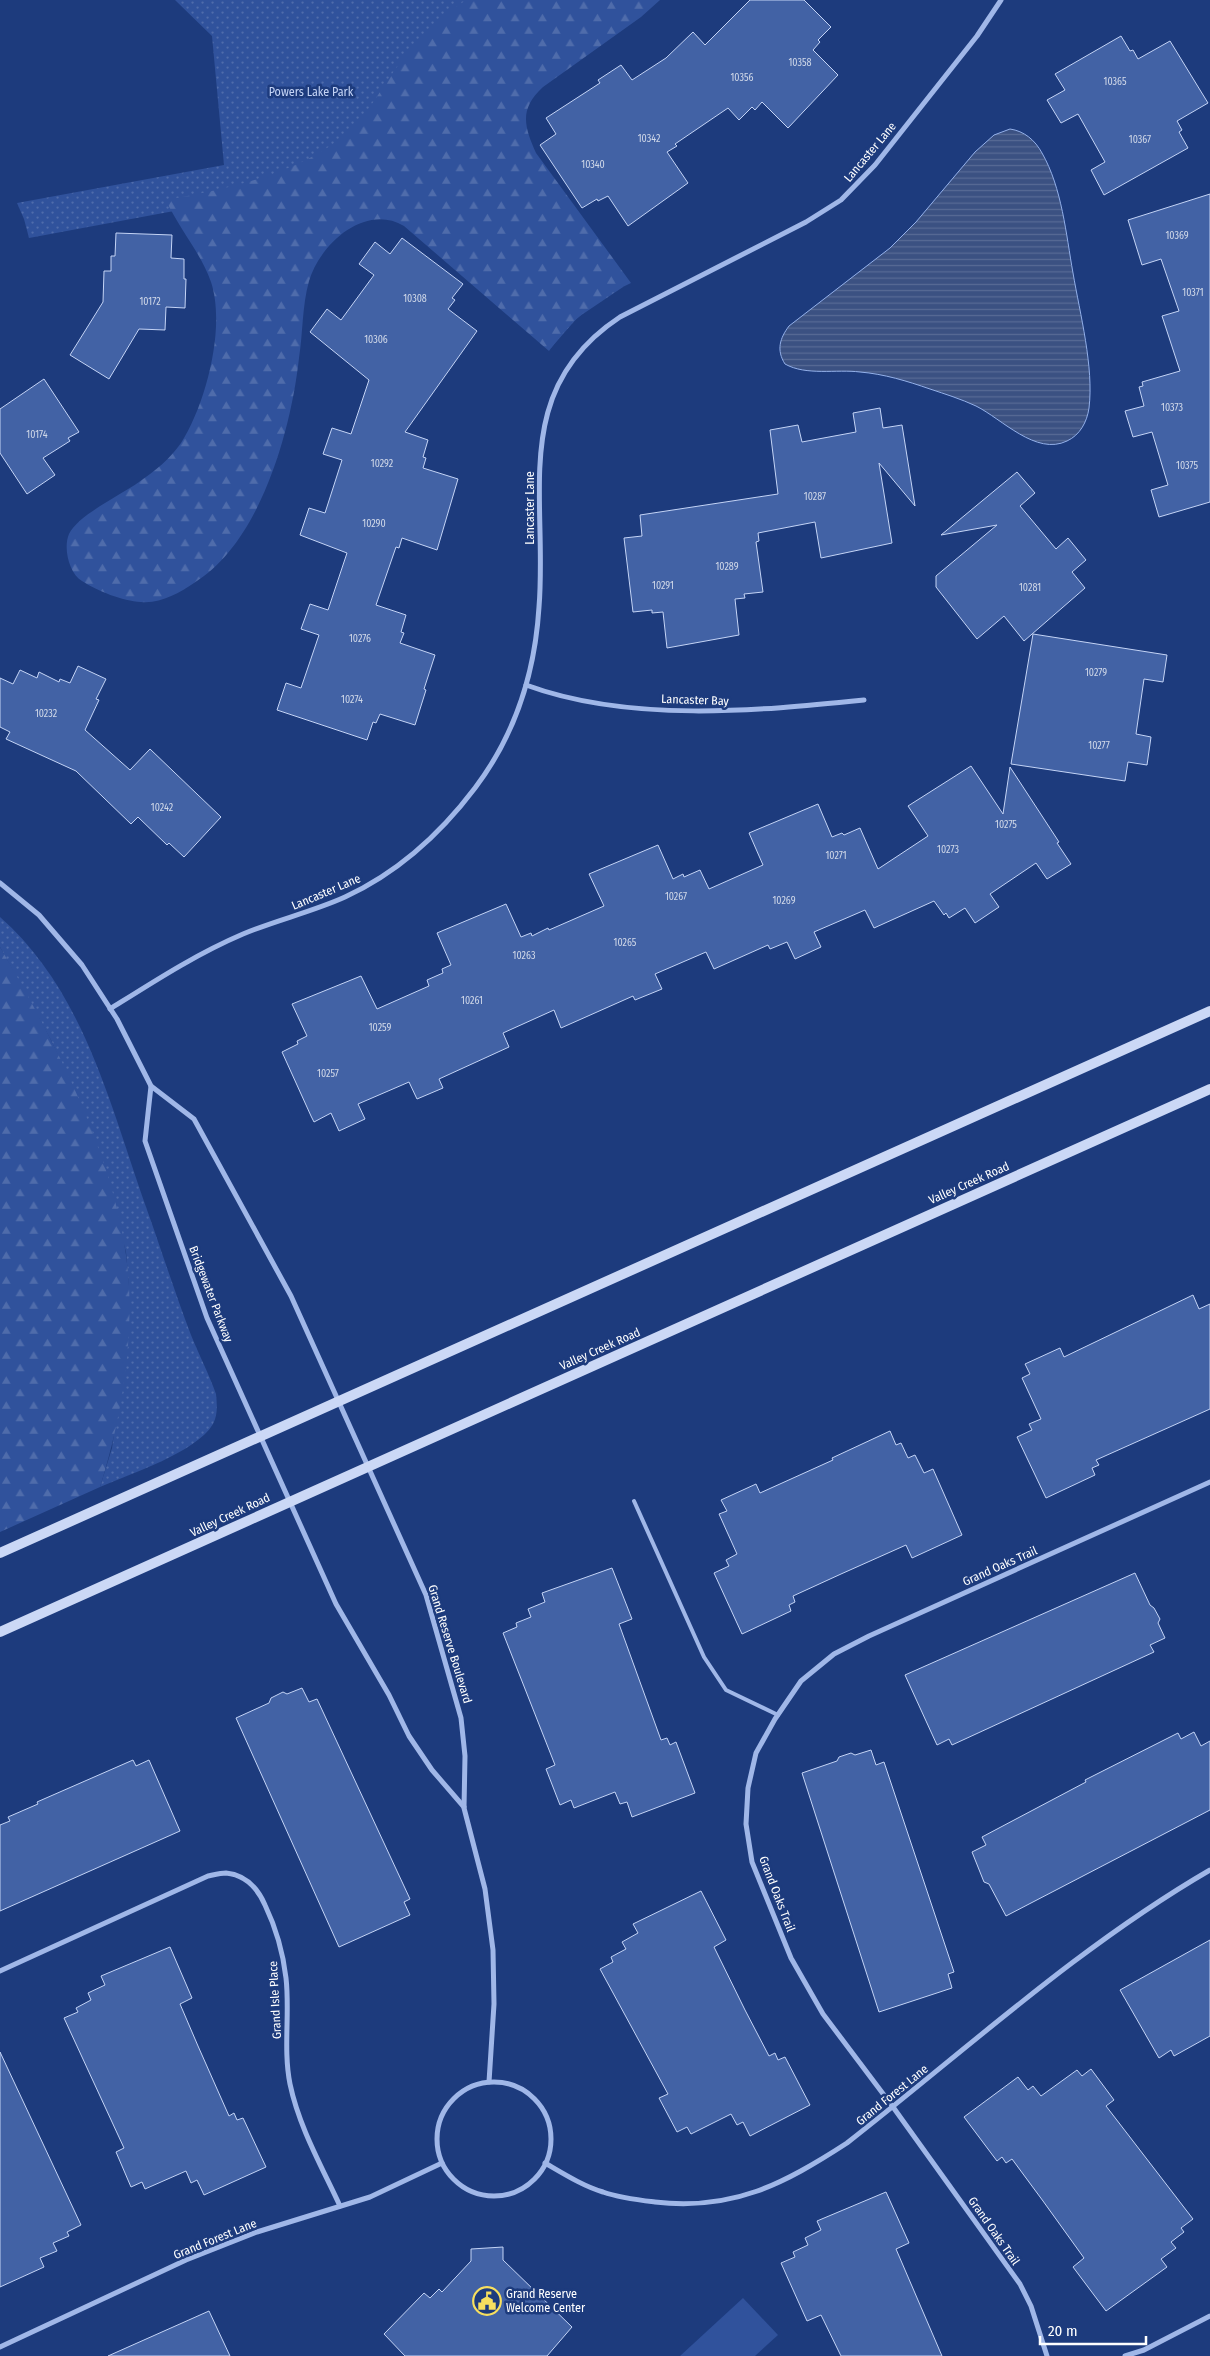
<svg xmlns="http://www.w3.org/2000/svg" width="1210" height="2356" font-family="'Fira Sans Condensed',sans-serif">
<style>
.grass{fill:url(#grass-dots)}
.forest{fill:url(#forest-firs)}
.pitch{fill:#30529c}
.water{fill:url(#water-rules);stroke:#93b0ea}
.building{fill:#4262a5;stroke:#c4d4f6}
.lines{fill:none;stroke-linecap:round;stroke-linejoin:round}
.lane{stroke:#a0b7e8;stroke-width:4}
.street{stroke:#a0b7e8;stroke-width:5}
.secondary{stroke:#cbd8f6;stroke-width:10}
.labels{text-anchor:middle;dominant-baseline:central;stroke-width:5;stroke-linejoin:round;paint-order:stroke}
.number-label{font-size:10px;fill:#d0d8e8}
.park-label{font-size:12px;fill:#c4d4f6;stroke:#1d3b7d}
.street-label{font-size:12px;fill:#fff;stroke:#1d3b7d}
.poi-label{font-size:12px;fill:#fff;stroke:#1d3b7d;text-anchor:start}
</style>
<defs>
<pattern id="grass-dots" width="8" height="8" patternUnits="userSpaceOnUse" patternTransform="scale(1.25)"><rect width="8" height="8" fill="#30529c"/><path d="M2 2h.1M6 6h.1" fill="none" stroke="#4f6cab" stroke-width="1.8" stroke-linecap="round"/></pattern>
<pattern id="forest-firs" width="22" height="20" patternUnits="userSpaceOnUse" patternTransform="scale(1.25)"><rect width="22" height="20" fill="#30529c"/><path d="M5 1l3.5 6h-7zM16 11l3.5 6h-7z" fill="#4f6cab"/></pattern>
<pattern id="water-rules" width="6" height="5" patternUnits="userSpaceOnUse" patternTransform="scale(1.25)"><rect width="6" height="5" fill="#3b5182"/><path d="M0 2.5h6" fill="none" stroke="#586b95"/></pattern>
</defs>
<rect width="100%" height="100%" fill="#1d3b7d"/>
<g class="grass">
<path d="M 175,0 L 587,0 L 480,87 L 623,287 L 577,318 L 551,348 L 357,177 L 29,238 L 24,219 L 17,203 L 224,165 L 212,36 Z"/>
<path d="M 0,917 C 84,991 110,1105 146,1207 C 161,1249 175,1293 191,1335 C 199,1355 209,1374 216,1394 C 217,1404 218,1415 213,1424 C 197,1452 130,1474 100,1487 L 112,1448 L 128,1332 L 129,1287 L 126,1252 L 102,1162 L 82,1109 L 51,1040 L 0,947 Z"/>
</g>
<g class="forest">
<path d="M 466,0 L 660,0 L 641,17 L 543,87 C 519,109 524,126 536,153 L 631,283 C 597,298 570,321 549,351 L 404,226 C 365,203 320,244 309,281 C 302,306 303,333 299,358 C 291,431 260,543 194,583 C 179,593 160,604 141,602 C 123,601 97,591 82,581 C 69,573 63,548 69,534 C 78,515 121,495 139,482 C 155,471 170,459 181,443 C 206,404 226,327 211,282 C 201,253 179,229 166,200 C 229,189 314,171 358,122 C 374,104 385,82 400,63 C 418,38 441,17 466,0 Z"/>
<path d="M 0,947 C 57,1045 123,1171 129,1286 C 132,1353 120,1423 100,1487 L 0,1532 Z"/>
</g>
<path class="pitch" d="M 743,2298 L 778,2335 L 755,2356 L 680,2356 Z"/>
<path class="water" d="M 1010,129 C 1024,131 1035,140 1042,153 C 1062,188 1066,234 1073,273 C 1080,314 1094,367 1089,408 C 1087,422 1080,435 1067,441 C 1036,456 1002,419 976,406 C 961,399 945,394 930,389 C 907,381 884,374 860,372 C 837,369 806,376 785,364 C 776,350 780,338 789,326 L 890,248 L 916,222 L 975,152 L 994,135 Z"/>
<g class="building">
<path d="M 750,0 L 804,0 L 831,27 L 818,40 L 820,42 L 813,50 L 838,75 L 788,128 L 762,102 L 755,110 L 752,107 L 739,120 L 728,108 L 675,144 L 677,146 L 667,152 L 688,183 L 628,226 L 608,196 L 598,201 L 597,199 L 582,208 L 540,145 L 556,134 L 546,118 L 600,83 L 598,80 L 621,65 L 632,80 L 666,58 L 693,32 L 705,45 Z"/>
<path d="M 1121,36 L 1130,51 L 1133,50 L 1138,59 L 1170,41 L 1208,103 L 1177,121 L 1182,130 L 1179,132 L 1188,148 L 1104,195 L 1091,170 L 1105,162 L 1078,114 L 1061,123 L 1047,100 L 1065,90 L 1055,74 Z"/>
<path d="M 1210,194 L 1210,502 L 1159,517 L 1151,490 L 1168,485 L 1152,432 L 1133,437 L 1125,411 L 1144,406 L 1139,387 L 1143,386 L 1142,382 L 1180,371 L 1162,316 L 1179,311 L 1161,259 L 1142,265 L 1128,220 Z"/>
<path d="M 116,233 L 172,235 L 171,258 L 184,259 L 184,279 L 186,279 L 185,308 L 166,307 L 165,330 L 139,329 L 109,379 L 70,355 L 103,302 L 104,271 L 111,271 L 111,256 L 115,256 Z"/>
<path d="M 402,238 L 463,284 L 452,298 L 455,300 L 448,309 L 477,331 L 405,432 L 428,440 L 423,457 L 426,458 L 423,468 L 458,479 L 437,550 L 402,538 L 399,548 L 396,547 L 376,605 L 406,615 L 401,632 L 404,633 L 400,643 L 435,655 L 424,689 L 426,690 L 415,725 L 380,714 L 376,723 L 373,722 L 367,740 L 277,710 L 286,683 L 301,688 L 319,635 L 301,629 L 310,604 L 328,610 L 347,553 L 300,535 L 309,508 L 325,513 L 342,460 L 323,454 L 332,428 L 351,434 L 369,380 L 310,332 L 327,309 L 341,320 L 374,275 L 359,264 L 375,242 L 390,254 Z"/>
<path d="M 44,379 L 79,432 L 68,438 L 70,441 L 43,458 L 55,475 L 27,494 L 0,453 L 0,409 Z"/>
<path d="M 880,408 L 883,428 L 902,425 L 915,506 L 879,463 L 892,543 L 821,558 L 815,522 L 758,533 L 759,541 L 756,542 L 763,592 L 744,594 L 745,598 L 735,599 L 739,635 L 667,648 L 663,612 L 652,613 L 652,610 L 633,612 L 624,538 L 642,536 L 640,515 L 778,494 L 770,430 L 798,425 L 802,442 L 856,432 L 853,413 Z"/>
<path d="M 1017,472 L 1035,493 L 1020,506 L 1056,549 L 1068,538 L 1086,560 L 1072,572 L 1085,588 L 1024,641 L 1004,616 L 977,639 L 936,587 L 936,576 L 997,525 L 941,535 Z"/>
<path d="M 1033,634 L 1167,655 L 1163,682 L 1144,679 L 1136,734 L 1151,737 L 1147,765 L 1128,762 L 1125,781 L 1011,764 Z"/>
<path d="M 78,666 L 106,679 L 96,699 L 99,700 L 85,730 L 130,770 L 150,749 L 221,817 L 184,857 L 169,843 L 167,845 L 138,817 L 131,824 L 76,771 L 6,739 L 10,732 L 0,727 L 0,678 L 13,684 L 20,670 L 37,678 L 39,672 L 59,682 L 60,679 L 70,683 Z"/>
<path d="M 971,766 L 1003,814 L 1010,767 L 1059,842 L 1057,843 L 1071,864 L 1047,879 L 1036,863 L 990,894 L 999,907 L 975,923 L 965,908 L 949,918 L 946,913 L 944,915 L 934,901 L 874,928 L 865,910 L 814,932 L 821,947 L 795,959 L 787,942 L 770,949 L 768,945 L 714,969 L 706,952 L 655,974 L 662,989 L 635,1000 L 633,996 L 561,1028 L 554,1010 L 503,1033 L 509,1047 L 439,1079 L 443,1088 L 417,1099 L 409,1082 L 358,1104 L 365,1119 L 339,1131 L 331,1113 L 314,1122 L 311,1116 L 282,1052 L 298,1044 L 297,1041 L 307,1036 L 292,1004 L 361,976 L 377,1009 L 429,986 L 427,980 L 443,973 L 442,969 L 451,965 L 437,933 L 506,904 L 521,937 L 531,933 L 532,936 L 548,928 L 549,930 L 604,906 L 589,874 L 658,845 L 673,879 L 683,874 L 684,877 L 700,870 L 709,889 L 763,865 L 749,833 L 818,804 L 832,837 L 842,833 L 844,835 L 860,828 L 878,869 L 928,836 L 908,806 Z"/>
<path d="M 1193,1295 L 1199,1309 L 1210,1304 L 1210,1409 L 1096,1460 L 1099,1465 L 1092,1468 L 1095,1475 L 1046,1498 L 1017,1437 L 1032,1430 L 1029,1424 L 1041,1419 L 1022,1378 L 1030,1374 L 1025,1364 L 1060,1348 L 1064,1357 Z"/>
<path d="M 890,1431 L 896,1445 L 901,1443 L 908,1458 L 915,1455 L 924,1473 L 933,1469 L 962,1535 L 912,1558 L 906,1545 L 841,1574 L 793,1596 L 795,1602 L 789,1605 L 791,1611 L 742,1634 L 714,1573 L 729,1566 L 726,1560 L 737,1554 L 719,1514 L 727,1511 L 721,1500 L 756,1484 L 760,1493 L 833,1460 L 832,1458 Z"/>
<path d="M 612,1568 L 632,1619 L 619,1624 L 661,1740 L 667,1738 L 670,1745 L 676,1742 L 695,1793 L 632,1817 L 627,1802 L 620,1804 L 615,1792 L 574,1808 L 571,1800 L 560,1805 L 546,1769 L 555,1765 L 503,1633 L 517,1627 L 516,1623 L 531,1617 L 528,1609 L 545,1602 L 542,1593 Z"/>
<path d="M 1135,1573 L 1150,1605 L 1154,1608 L 1160,1619 L 1158,1623 L 1165,1638 L 1150,1645 L 1154,1652 L 952,1745 L 949,1739 L 937,1745 L 905,1675 Z"/>
<path d="M 302,1688 L 309,1702 L 317,1699 L 410,1899 L 404,1902 L 410,1915 L 339,1947 L 236,1718 L 269,1703 L 271,1698 L 283,1692 L 287,1694 Z"/>
<path d="M 1194,1732 L 1201,1746 L 1210,1741 L 1210,1810 L 1006,1916 L 989,1884 L 984,1882 L 972,1852 L 986,1845 L 982,1837 L 1086,1782 L 1085,1780 L 1178,1733 L 1181,1739 Z"/>
<path d="M 871,1750 L 876,1765 L 884,1762 L 954,1972 L 948,1974 L 952,1988 L 879,2012 L 802,1773 L 837,1761 L 839,1757 L 851,1753 L 855,1755 Z"/>
<path d="M 133,1760 L 136,1766 L 149,1760 L 180,1831 L 0,1911 L 0,1825 L 10,1821 L 8,1817 L 38,1804 L 37,1802 Z"/>
<path d="M 701,1891 L 726,1940 L 714,1947 L 745,2010 L 769,2056 L 775,2053 L 778,2060 L 785,2057 L 810,2105 L 750,2136 L 743,2122 L 737,2125 L 731,2114 L 691,2134 L 687,2127 L 677,2132 L 659,2098 L 668,2094 L 600,1969 L 613,1962 L 611,1957 L 626,1949 L 622,1942 L 638,1933 L 633,1924 Z"/>
<path d="M 1210,1940 L 1210,2036 L 1174,2056 L 1171,2050 L 1159,2058 L 1120,1990 Z"/>
<path d="M 170,1947 L 192,1998 L 180,2004 L 198,2046 L 229,2116 L 234,2113 L 237,2120 L 243,2118 L 266,2167 L 204,2195 L 197,2180 L 191,2183 L 186,2171 L 145,2189 L 142,2182 L 131,2187 L 116,2152 L 124,2148 L 64,2018 L 78,2012 L 76,2008 L 91,2000 L 88,1993 L 105,1985 L 101,1976 Z"/>
<path d="M 0,2052 L 81,2225 L 67,2232 L 69,2236 L 53,2243 L 57,2251 L 40,2258 L 44,2267 L 0,2287 Z"/>
<path d="M 1091,2069 L 1114,2100 L 1106,2106 L 1193,2219 L 1181,2228 L 1184,2232 L 1171,2242 L 1176,2248 L 1161,2259 L 1167,2267 L 1106,2311 L 1073,2267 L 1084,2258 L 1043,2201 L 1012,2159 L 1006,2163 L 1002,2157 L 997,2161 L 964,2117 L 1018,2077 L 1028,2090 L 1033,2086 L 1041,2096 L 1077,2070 L 1082,2076 Z"/>
<path d="M 886,2192 L 909,2243 L 896,2249 L 942,2356 L 841,2356 L 821,2315 L 807,2321 L 781,2263 L 795,2257 L 793,2252 L 808,2245 L 805,2238 L 821,2230 L 817,2221 Z"/>
<path d="M 503,2247 L 503,2260 L 572,2327 L 547,2356 L 405,2356 L 384,2334 L 424,2293 L 430,2298 L 439,2289 L 442,2292 L 471,2261 L 471,2249 Z"/>
<path d="M 209,2311 L 230,2356 L 108,2356 Z"/>
</g>
<g class="lines">
<path class="lane" d="M 634,1501 L 704,1657 L 726,1690 L 778,1715"/>
<g class="street">
<path d="M 526,685 C 629,723 757,711 864,700"/>
<path d="M 0,883 L 39,915 L 82,965 L 117,1019 L 151,1086 L 194,1119 L 291,1296 L 426,1595 L 461,1718 L 465,1756 L 464,1808 L 485,1889 L 493,1950 L 494,2004 L 489,2082"/>
<path d="M 110,1009 C 153,982 196,954 243,934 C 276,920 312,912 345,897 C 397,873 441,833 475,788 C 515,735 535,672 539,607 C 548,497 509,390 620,317 L 806,222 L 841,200 L 875,165 L 977,36 L 1001,0"/>
<path d="M 151,1086 L 145,1141 L 207,1318 L 336,1604 L 389,1695 L 409,1736 L 432,1770 L 464,1807"/>
<path d="M 0,1971 L 208,1876 C 213,1875 221,1873 226,1873 C 246,1875 258,1889 265,1905 C 276,1928 283,1952 286,1978 C 290,2013 283,2049 290,2084 C 299,2127 322,2167 340,2206"/>
<circle cx="494" cy="2139" r="57"/>
<path d="M 545,2163 C 564,2174 583,2186 603,2192 C 620,2198 638,2200 655,2202 C 733,2211 784,2184 847,2143 C 966,2050 1079,1946 1210,1870"/>
<path d="M 0,2347 L 186,2260 L 257,2232 L 370,2197 L 442,2163"/>
<path d="M 1047,2356 L 1031,2306 L 1020,2284 L 893,2107 L 823,2014 L 791,1958 L 752,1862 L 746,1824 L 748,1788 L 756,1753 L 775,1719 L 801,1681 L 834,1654 L 869,1636 L 1210,1482"/>
<path d="M 1125,2356 L 1144,2350 L 1210,2316"/>
</g>
<g class="secondary">
<path d="M 0,1553 L 1210,1011"/>
<path d="M 0,1632 L 1210,1089"/>
</g>
</g>
<defs>
<symbol id="civic-ring" viewBox="-11 -11 22 22"><circle r="9.5" fill="#1d3b7d" stroke="#f7df5f" stroke-width="1.5"/><path d="M-.6-6.5H3V-4.5H.6V-3L4-1V1h2V6H-6V1h2V-1L-.6-3ZM-1.2 2.5V6h2.4V2.5Z" fill="#f7df5f"/></symbol>
</defs>
<g fill-rule="evenodd">
<use href="#civic-ring" x="471" y="2285" width="32" height="32"/>
</g>
<g class="labels">
<g class="number-label">
<text x="800" y="63">10358</text>
<text x="742" y="78">10356</text>
<text x="1115" y="82">10365</text>
<text x="649" y="139">10342</text>
<text x="1140" y="140">10367</text>
<text x="593" y="165">10340</text>
<text x="1177" y="236">10369</text>
<text x="1193" y="293">10371</text>
<text x="415" y="299">10308</text>
<text x="150" y="302">10172</text>
<text x="376" y="340">10306</text>
<text x="1172" y="408">10373</text>
<text x="37" y="435">10174</text>
<text x="382" y="464">10292</text>
<text x="1187" y="466">10375</text>
<text x="815" y="497">10287</text>
<text x="374" y="524">10290</text>
<text x="727" y="567">10289</text>
<text x="663" y="586">10291</text>
<text x="1030" y="588">10281</text>
<text x="360" y="639">10276</text>
<text x="1096" y="673">10279</text>
<text x="352" y="700">10274</text>
<text x="46" y="714">10232</text>
<text x="1099" y="746">10277</text>
<text x="162" y="808">10242</text>
<text x="1006" y="825">10275</text>
<text x="948" y="850">10273</text>
<text x="836" y="856">10271</text>
<text x="676" y="897">10267</text>
<text x="784" y="901">10269</text>
<text x="625" y="943">10265</text>
<text x="524" y="956">10263</text>
<text x="472" y="1001">10261</text>
<text x="380" y="1028">10259</text>
<text x="328" y="1074">10257</text>
</g>
<g class="park-label">
<text x="311" y="92">Powers Lake Park</text>
</g>
<g class="street-label">
<text transform="translate(870 152) rotate(-50)">Lancaster Lane</text>
<text transform="translate(530 508) rotate(-90)">Lancaster Lane</text>
<text transform="translate(695 700) rotate(2)">Lancaster Bay</text>
<text transform="translate(326 892) rotate(-23)">Lancaster Lane</text>
<text transform="translate(969 1183) rotate(-24)">Valley Creek Road</text>
<text transform="translate(211 1294) rotate(69)">Bridgewater Parkway</text>
<text transform="translate(600 1349) rotate(-24)">Valley Creek Road</text>
<text transform="translate(230 1515) rotate(-25)">Valley Creek Road</text>
<text transform="translate(1000 1566) rotate(-24)">Grand Oaks Trail</text>
<text transform="translate(450 1644) rotate(73)">Grand Reserve Boulevard</text>
<text transform="translate(777 1894) rotate(69)">Grand Oaks Trail</text>
<text transform="translate(275 2000) rotate(-93)">Grand Isle Place</text>
<text transform="translate(892 2095) rotate(-39)">Grand Forest Lane</text>
<text transform="translate(994 2231) rotate(55)">Grand Oaks Trail</text>
<text transform="translate(215 2239) rotate(-22)">Grand Forest Lane</text>
</g>
<g class="poi-label">
<text x="506" y="2294">Grand Reserve<tspan x="506" dy="14">Welcome Center</tspan></text>
</g>
</g>
<path d="M1040 2336v8h106v-8" fill="none" stroke="#ffffff" stroke-width="2.5"/>
<text x="1048" y="2336" font-size="15" fill="#ffffff" stroke="#1d3b7d" stroke-width="4" paint-order="stroke">20 m</text>
</svg>
